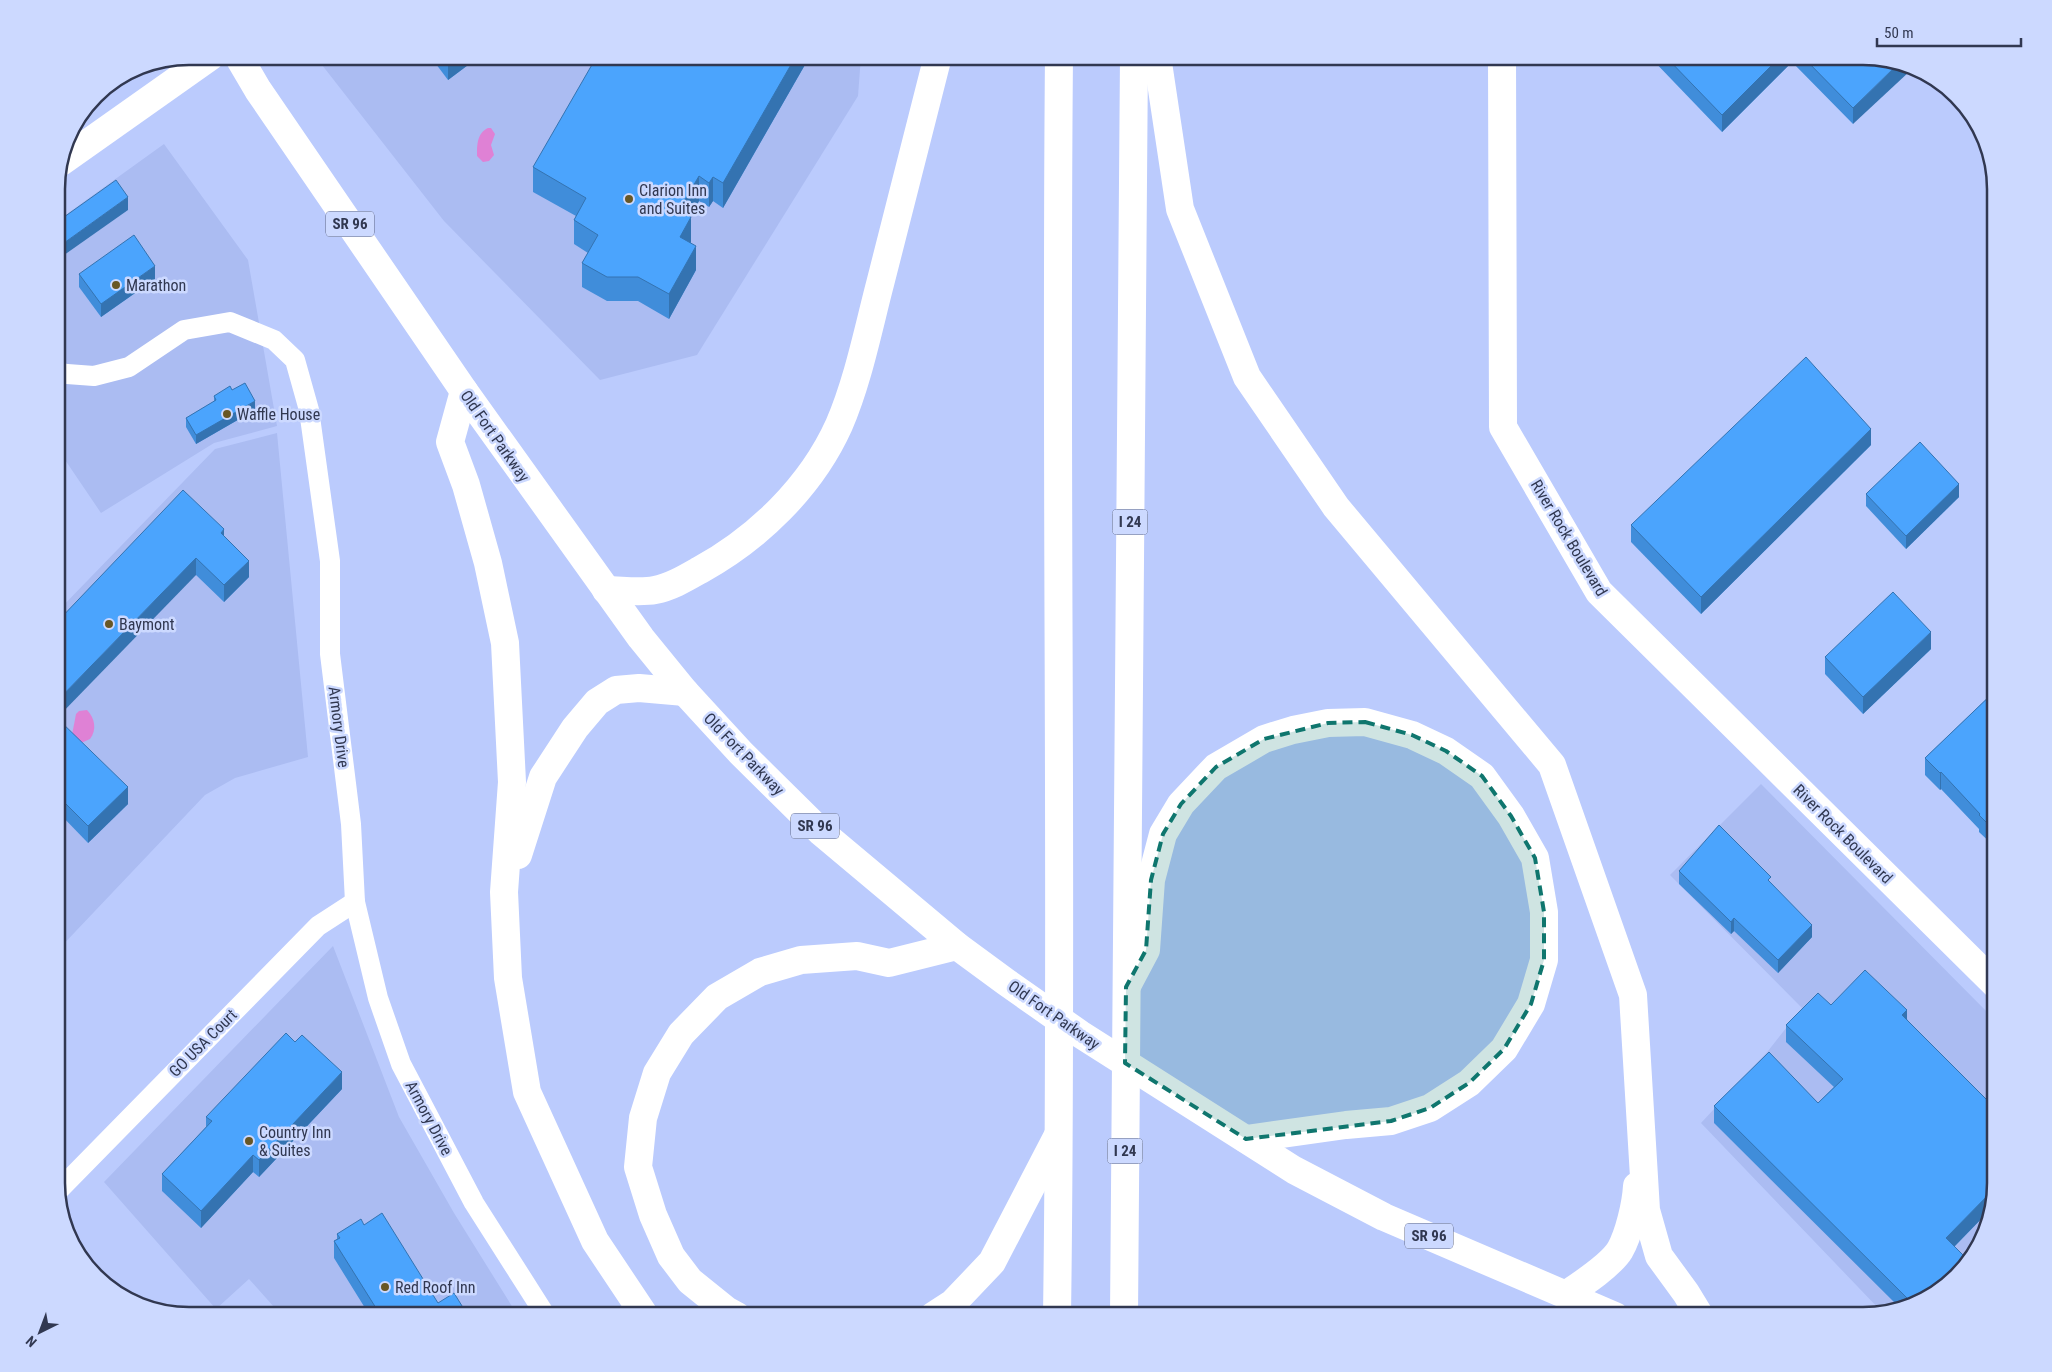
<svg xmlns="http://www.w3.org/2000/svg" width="2052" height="1372" font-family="'Roboto Condensed',sans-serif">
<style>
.built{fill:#abbcf2}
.water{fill:#df81d5}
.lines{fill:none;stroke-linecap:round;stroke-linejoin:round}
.street{stroke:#fff;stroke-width:20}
.secondary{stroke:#fff;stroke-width:28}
.primary{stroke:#fff;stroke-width:28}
.highway{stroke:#fff;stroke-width:28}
.wall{fill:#408dda}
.shaded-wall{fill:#3473b1}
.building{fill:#4ba4fd;stroke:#3473b1}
.marked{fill:#0f766e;fill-opacity:0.2;stroke:#0f766e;stroke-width:4;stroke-dasharray:10 6;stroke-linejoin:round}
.poi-dot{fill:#685725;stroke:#ccd9ff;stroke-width:2}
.labels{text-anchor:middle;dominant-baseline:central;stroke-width:5;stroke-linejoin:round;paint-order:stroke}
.shield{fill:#ccd9ff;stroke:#606885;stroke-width:1}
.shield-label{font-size:15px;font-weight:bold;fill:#313851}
.poi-label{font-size:16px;fill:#313851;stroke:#ccd9ff;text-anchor:start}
.street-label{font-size:16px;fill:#313851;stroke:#ccd9ff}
.rim{fill:none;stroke:#313851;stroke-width:2.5}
</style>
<rect width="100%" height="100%" fill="#bbcbfd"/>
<g class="built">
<path d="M 315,56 L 861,56 L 858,96 L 697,355 L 600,380 L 444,221 Z"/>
<path d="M 164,144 L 248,260 L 277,426 L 214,443 L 101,513 L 57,448 L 57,221 Z"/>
<path d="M 277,433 L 308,757 L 235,778 L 205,795 L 57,951 L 57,612 L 215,449 Z"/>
<path d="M 1761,784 L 1996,1021 L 1996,1183 L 1973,1257 L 1922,1302 L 1881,1311 L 1701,1123 L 1768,1051 L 1802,1008 L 1670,875 Z"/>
<path d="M 333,946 L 399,1117 L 454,1213 L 518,1316 L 282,1316 L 249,1279 L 216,1309 L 104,1182 Z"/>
</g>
<g class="water">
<path d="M 488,128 L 491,128 L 495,134 L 491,145 L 494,155 L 489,161 L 483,162 L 477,156 C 477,145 477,133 488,128 Z"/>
<path d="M 87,710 C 95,718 97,730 90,739 L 81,743 L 72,735 L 76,714 L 79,711 Z"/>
</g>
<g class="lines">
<g class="street">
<path d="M 57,372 L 67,374 L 94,376 L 129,367 L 184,330 L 230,322 L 274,340 L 295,360 L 309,410 L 330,561 L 330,654 L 351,824 L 355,902 L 378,998 L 401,1064 L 474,1203 L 546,1316"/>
<path d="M 57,1192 L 318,926 L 355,902"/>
</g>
<g class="secondary">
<path d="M 1502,56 L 1503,427 L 1599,592 L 1996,985"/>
<path d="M 61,162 L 211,56"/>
</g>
<path class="primary" d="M 238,56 L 258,90 L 464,391 L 641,638 L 685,692 L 741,753 L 821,832 L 957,946 L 1006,982 L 1080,1034 L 1294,1170 L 1384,1217 L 1615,1316"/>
<g class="highway">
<path d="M 1157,56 L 1180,209 L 1247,377 L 1336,507 L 1552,765 L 1633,995 L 1646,1210 L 1659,1256 L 1686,1293 L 1700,1316"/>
<path d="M 464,391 L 450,442 L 466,485 L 488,563 L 505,643 L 512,782 L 504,892 L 508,978 L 527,1092 L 595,1241 L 645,1316"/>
<path d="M 606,590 C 621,590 640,593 655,590 C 671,587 686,578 700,570 C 758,538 811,487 839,425 C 858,381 868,330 880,284 C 899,208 919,132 938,56"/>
<path d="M 518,855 L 543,777 L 575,728 L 597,702 L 616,690 L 639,688 L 685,692"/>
<path d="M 1128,984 L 1146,950 L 1151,880 L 1163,834 L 1181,804 L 1216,767 L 1264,739 L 1293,730 L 1328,723 L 1365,722 L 1412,735 L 1446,751 L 1482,776 L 1511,816 L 1535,858 L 1544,912 L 1544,960 L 1531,1004 L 1504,1049 L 1469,1083 L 1430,1108 L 1391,1121 L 1346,1125 L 1246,1139"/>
<path d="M 1567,1294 C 1582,1284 1611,1265 1620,1250 C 1629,1234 1636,1204 1637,1186"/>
<path d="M 737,1316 L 726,1310 L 690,1281 L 671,1256 L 653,1215 L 638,1167 L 643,1118 L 657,1073 L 681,1034 L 717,997 L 760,972 L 801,960 L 857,956 L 889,963 L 957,946"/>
<path d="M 933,1316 L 953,1303 L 992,1262 L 1057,1137"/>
<path d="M 1057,1316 C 1063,896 1055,476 1059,56"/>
<path d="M 1124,1316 L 1134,56"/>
</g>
</g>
<g class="wall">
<path d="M 430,56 L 476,56 L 476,59 L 448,80 Z"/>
<path d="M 810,56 L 723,208 L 713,201 L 709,207 L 699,201 L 690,216 L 691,243 L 696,270 L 669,319 L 638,301 L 607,301 L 582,287 L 582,263 L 588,253 L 574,244 L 574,220 L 576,216 L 533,192 L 533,167 Z"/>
<path d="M 1649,56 L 1863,56 L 1853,124 L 1792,62 L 1722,132 Z"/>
<path d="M 79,274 L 155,279 L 101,317 L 79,287 Z"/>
<path d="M 232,390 L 255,410 L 196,444 L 186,427 L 186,418 L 214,402 L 214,396 Z"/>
<path d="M 1871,445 L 1701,614 L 1631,542 L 1631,525 Z"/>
<path d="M 1866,494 L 1959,497 L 1906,549 L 1866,506 Z"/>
<path d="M 224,537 L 249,577 L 224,602 L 196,575 L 57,622 Z"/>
<path d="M 1931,649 L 1863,714 L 1825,674 L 1825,657 Z"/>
<path d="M 1996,690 L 1996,848 L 1979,832 L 1979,829 L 1941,789 L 1940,790 L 1925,775 L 1925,758 Z"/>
<path d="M 57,718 L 128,804 L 88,843 L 57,811 Z"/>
<path d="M 1679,871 L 1771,883 L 1812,937 L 1778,973 L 1734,931 L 1731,934 L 1679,884 Z"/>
<path d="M 1831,1005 L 1907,1019 L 1996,1183 L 1986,1214 L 1955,1246 L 1922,1302 L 1899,1307 L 1714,1123 L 1714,1106 L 1818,1103 L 1834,1087 L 1786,1042 L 1786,1025 Z"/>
<path d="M 342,1089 L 259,1177 L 253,1172 L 201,1228 L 162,1191 L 162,1174 L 206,1127 L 206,1117 Z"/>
<path d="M 364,1225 L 438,1303 L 467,1316 L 370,1316 L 334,1258 L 334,1241 L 337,1239 L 337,1234 Z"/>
</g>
<g class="shaded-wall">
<path d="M 458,56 L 476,56 L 476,59 L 448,80 L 448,64 Z"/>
<path d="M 796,56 L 810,56 L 723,208 L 723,183 Z"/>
<path d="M 1781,56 L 1792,56 L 1792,62 L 1722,132 L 1722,115 Z"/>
<path d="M 1896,66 L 1910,71 L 1853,124 L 1853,108 Z"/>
<path d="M 699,176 L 699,201 L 679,235 L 679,210 Z"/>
<path d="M 713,177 L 713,201 L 709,207 L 709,183 Z"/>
<path d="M 128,197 L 128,210 L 57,260 L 57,248 Z"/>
<path d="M 691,217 L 691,242 L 680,261 L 680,237 Z"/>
<path d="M 696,246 L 696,270 L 669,319 L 669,294 Z"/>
<path d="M 155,266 L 155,279 L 101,317 L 101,304 Z"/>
<path d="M 255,401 L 255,410 L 196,444 L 196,435 Z"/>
<path d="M 1871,429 L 1871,445 L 1701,614 L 1701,597 Z"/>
<path d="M 1959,484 L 1959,497 L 1906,549 L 1906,536 Z"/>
<path d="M 224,529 L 224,546 L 221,533 Z"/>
<path d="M 196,558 L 196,575 L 57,718 L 57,701 Z"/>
<path d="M 249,561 L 249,577 L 224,602 L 224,585 Z"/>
<path d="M 1931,632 L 1931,649 L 1863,714 L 1863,697 Z"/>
<path d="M 1941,772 L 1941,789 L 1940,790 L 1940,773 Z"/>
<path d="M 128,787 L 128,804 L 88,843 L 88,826 Z"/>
<path d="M 1734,918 L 1734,931 L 1731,934 L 1731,922 Z"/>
<path d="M 1812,925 L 1812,937 L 1778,973 L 1778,960 Z"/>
<path d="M 1907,1010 L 1907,1027 L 1902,1015 Z"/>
<path d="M 342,1072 L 342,1089 L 259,1177 L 259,1160 Z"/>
<path d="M 253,1155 L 253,1172 L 201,1228 L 201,1211 Z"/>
<path d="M 1994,1189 L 1986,1214 L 1946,1255 L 1946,1238 Z"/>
</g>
<g class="building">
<path d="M 443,56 L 458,56 L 448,64 Z"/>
<path d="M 597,56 L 796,56 L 723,183 L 713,177 L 709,183 L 699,176 L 679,210 L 691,217 L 680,237 L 696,246 L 669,294 L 638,277 L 607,277 L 582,263 L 598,235 L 574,220 L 586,198 L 533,167 Z"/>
<path d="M 1665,56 L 1781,56 L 1722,115 Z"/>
<path d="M 1802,56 L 1863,56 L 1896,66 L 1853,108 Z"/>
<path d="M 116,180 L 128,197 L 57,248 L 57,222 Z"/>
<path d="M 134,235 L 155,266 L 101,304 L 79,274 Z"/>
<path d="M 1806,357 L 1871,429 L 1701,597 L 1631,525 Z"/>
<path d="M 245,383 L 255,401 L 196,435 L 186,418 L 216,400 L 214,396 L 230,386 L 232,390 Z"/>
<path d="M 1920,442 L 1959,484 L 1906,536 L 1866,494 Z"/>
<path d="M 183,490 L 224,529 L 221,533 L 249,561 L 224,585 L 196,558 L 57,701 L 57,622 Z"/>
<path d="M 1893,592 L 1931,632 L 1863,697 L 1825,657 Z"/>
<path d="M 1996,690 L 1996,832 L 1979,815 L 1980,814 L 1941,772 L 1940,773 L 1925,758 Z"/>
<path d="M 57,718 L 128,787 L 88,826 L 57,795 Z"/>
<path d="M 1719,825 L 1771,877 L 1768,880 L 1812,925 L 1778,960 L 1734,918 L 1731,922 L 1679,871 Z"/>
<path d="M 1865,970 L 1907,1010 L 1902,1015 L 1996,1109 L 1996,1183 L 1994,1189 L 1946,1238 L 1969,1261 L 1922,1302 L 1913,1304 L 1714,1106 L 1769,1052 L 1818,1103 L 1843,1079 L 1786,1025 L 1818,993 L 1831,1005 Z"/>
<path d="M 286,1033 L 295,1042 L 302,1035 L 342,1072 L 259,1160 L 253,1155 L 201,1211 L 162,1174 L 212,1121 L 206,1117 Z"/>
<path d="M 382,1213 L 438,1303 L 454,1293 L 467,1314 L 464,1316 L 381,1316 L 334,1241 L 340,1238 L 337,1234 L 361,1219 L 364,1225 Z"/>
</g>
<path class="marked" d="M 1365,722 L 1412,735 L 1446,751 L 1482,776 L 1511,816 L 1535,858 L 1544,912 L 1544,960 L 1531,1004 L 1504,1049 L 1469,1083 L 1430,1108 L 1391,1121 L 1246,1139 L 1125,1063 L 1126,987 L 1146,950 L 1151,880 L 1163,834 L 1181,804 L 1216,767 L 1264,739 L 1328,723 Z"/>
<g class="poi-dot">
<circle cx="629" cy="199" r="5"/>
<circle cx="116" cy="285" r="5"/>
<circle cx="227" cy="414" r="5"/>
<circle cx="109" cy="624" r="5"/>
<circle cx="249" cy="1141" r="5"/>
<circle cx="385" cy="1287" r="5"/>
</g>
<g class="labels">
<g class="shield">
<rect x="326" y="211.5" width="48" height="25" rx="4"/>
<rect x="1112.5" y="509.5" width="35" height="25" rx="4"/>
<rect x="791" y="813.5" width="48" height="25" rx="4"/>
<rect x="1107.5" y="1138.5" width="35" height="25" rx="4"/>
<rect x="1405" y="1223.5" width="48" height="25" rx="4"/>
</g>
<g class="shield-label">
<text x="350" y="224">SR 96</text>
<text x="1130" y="522">I 24</text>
<text x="815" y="826">SR 96</text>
<text x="1125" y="1151">I 24</text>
<text x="1429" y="1236">SR 96</text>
</g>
<g class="poi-label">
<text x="639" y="190">Clarion Inn<tspan x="639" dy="18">and Suites</tspan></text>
<text x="126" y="285">Marathon</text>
<text x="237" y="414">Waffle House</text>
<text x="119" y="624">Baymont</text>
<text x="259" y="1132">Country Inn<tspan x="259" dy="18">&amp; Suites</tspan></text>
<text x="395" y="1287">Red Roof Inn</text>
</g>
<g class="street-label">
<text transform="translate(495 436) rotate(55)">Old Fort Parkway</text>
<text transform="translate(1569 538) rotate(59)">River Rock Boulevard</text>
<text transform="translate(339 727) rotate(83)">Armory Drive</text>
<text transform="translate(744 754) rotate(46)">Old Fort Parkway</text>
<text transform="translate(1843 834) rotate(45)">River Rock Boulevard</text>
<text transform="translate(1054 1015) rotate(35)">Old Fort Parkway</text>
<text transform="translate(203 1043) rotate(-45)">GO USA Court</text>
<text transform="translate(429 1118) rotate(62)">Armory Drive</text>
</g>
</g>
<path d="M0 0H2052V1372H0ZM189 65H1863A124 124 0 0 1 1987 189V1183A124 124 0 0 1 1863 1307H189A124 124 0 0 1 65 1183V189A124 124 0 0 1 189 65Z" fill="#ccd9ff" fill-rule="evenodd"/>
<path class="rim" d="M189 65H1863A124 124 0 0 1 1987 189V1183A124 124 0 0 1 1863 1307H189A124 124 0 0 1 65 1183V189A124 124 0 0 1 189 65Z"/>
<g transform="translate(40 1332) rotate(222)" stroke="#ccd9ff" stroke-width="4" paint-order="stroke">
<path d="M0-4L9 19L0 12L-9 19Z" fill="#313851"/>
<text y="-8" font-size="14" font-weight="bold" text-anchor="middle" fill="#313851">N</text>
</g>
<path d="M1877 38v8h144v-8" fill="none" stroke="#313851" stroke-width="2.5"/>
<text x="1884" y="38" font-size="15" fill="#313851" stroke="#ccd9ff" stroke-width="4" paint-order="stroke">50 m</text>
</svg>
